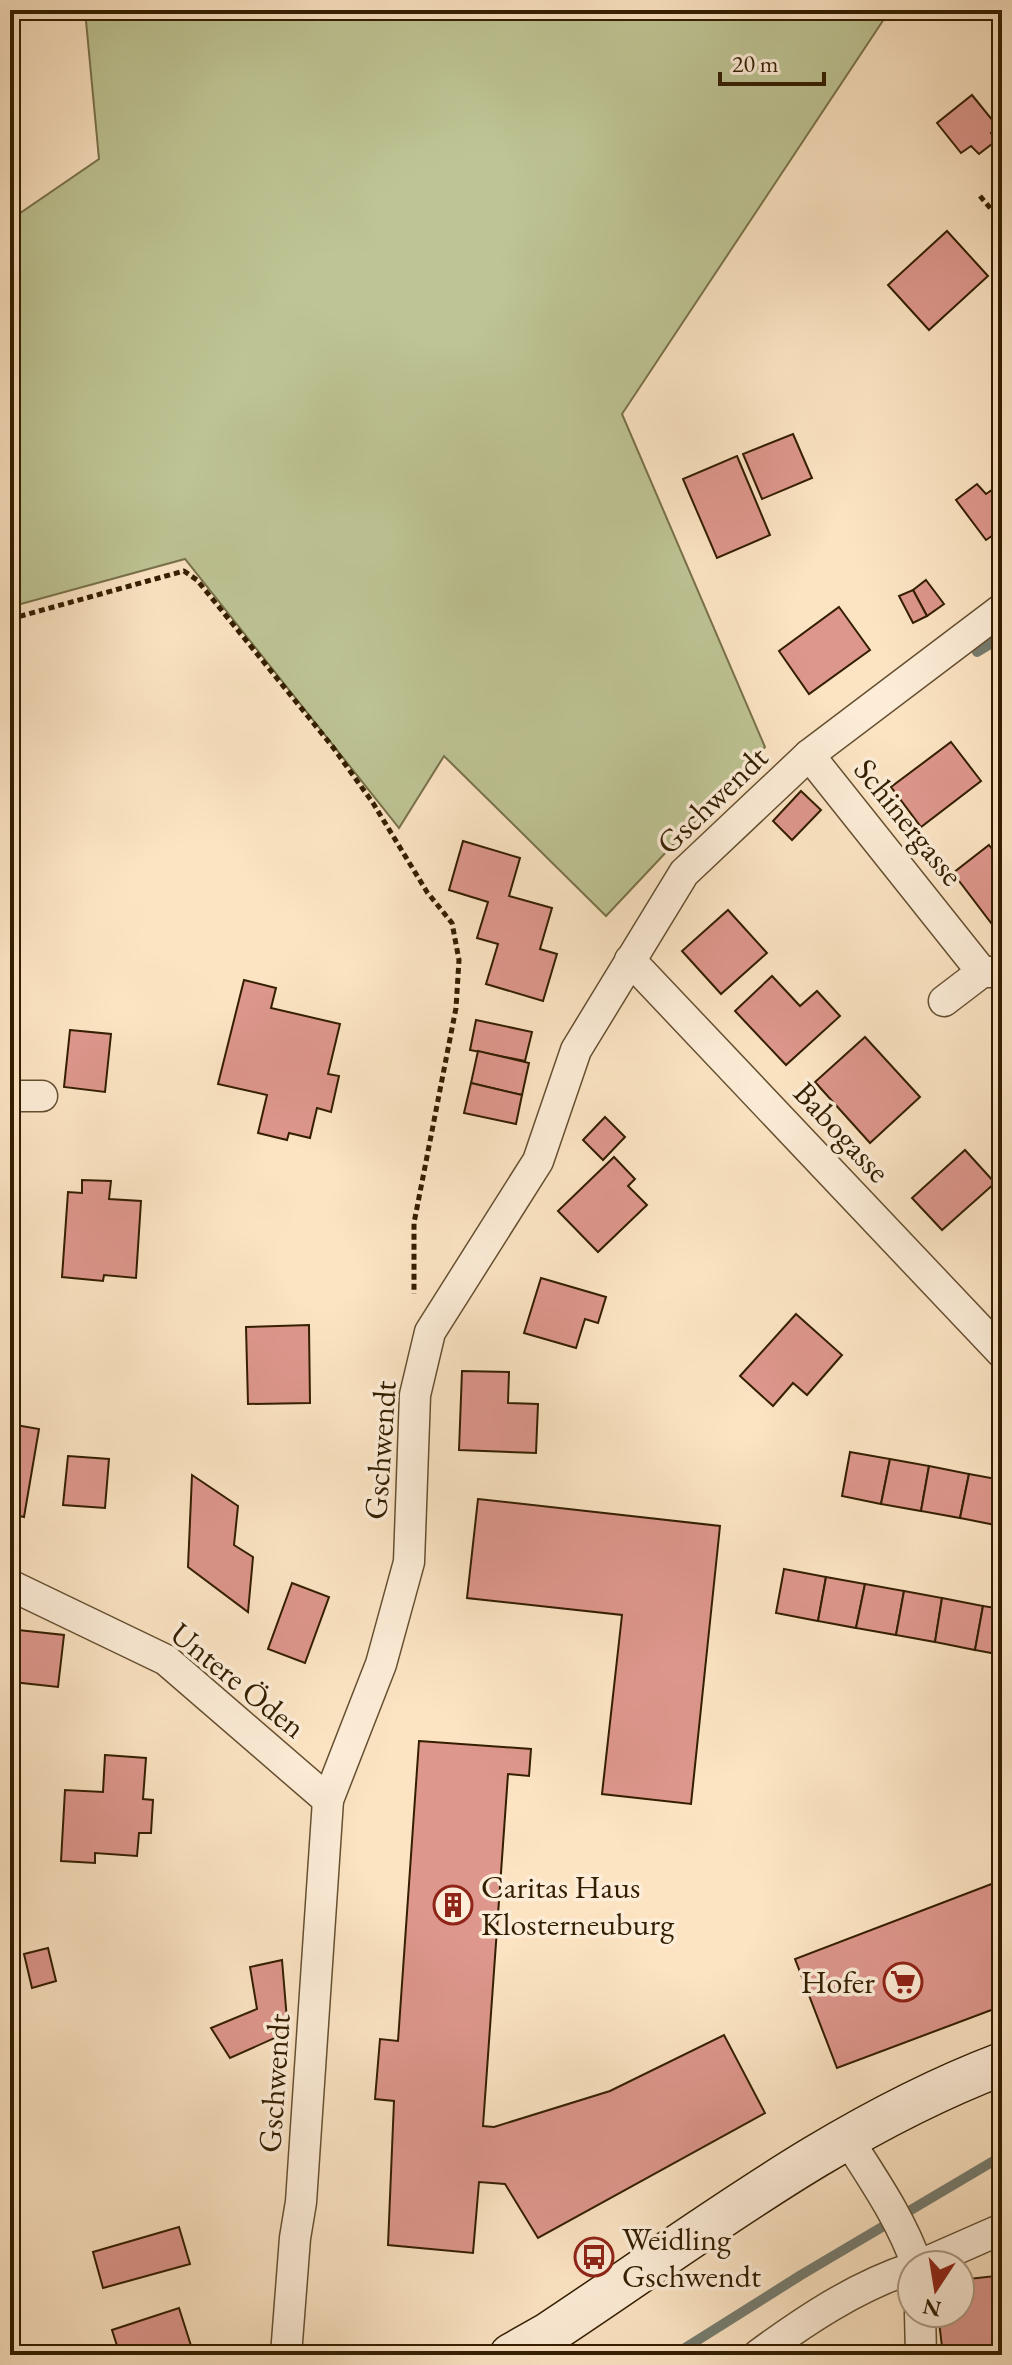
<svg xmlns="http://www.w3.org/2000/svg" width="1012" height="2365" font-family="'EB Garamond',serif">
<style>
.green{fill:#bec494;stroke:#78714a;stroke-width:2}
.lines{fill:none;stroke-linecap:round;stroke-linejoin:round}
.stream{stroke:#767d71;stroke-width:10}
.building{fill:#de978d;stroke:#331e00;stroke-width:2}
.street-casing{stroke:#655031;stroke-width:33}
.secondary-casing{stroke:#331e00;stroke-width:45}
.path{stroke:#331e00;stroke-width:5;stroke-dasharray:6 4;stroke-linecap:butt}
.street{stroke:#fdedd8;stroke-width:30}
.secondary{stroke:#fdedd8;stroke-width:42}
.labels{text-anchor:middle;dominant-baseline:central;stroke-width:7;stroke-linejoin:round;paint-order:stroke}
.street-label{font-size:32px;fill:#331e00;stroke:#fdedd8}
.poi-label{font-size:32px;fill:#331e00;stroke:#fdedd8;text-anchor:start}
</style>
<rect width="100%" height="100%" fill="#fce4c3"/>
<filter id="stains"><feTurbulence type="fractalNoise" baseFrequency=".0025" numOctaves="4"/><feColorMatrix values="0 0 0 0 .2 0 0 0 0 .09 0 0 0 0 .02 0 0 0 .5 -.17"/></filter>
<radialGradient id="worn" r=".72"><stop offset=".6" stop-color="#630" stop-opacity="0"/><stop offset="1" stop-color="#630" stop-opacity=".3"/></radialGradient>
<path class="green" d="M 85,10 L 890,10 L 622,414 L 765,747 L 606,916 L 444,756 L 399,828 L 185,559 L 10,607 L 10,220 L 99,159 Z"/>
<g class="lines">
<g class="stream">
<path d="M 977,652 L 1002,637"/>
<path d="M 674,2355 L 801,2275 L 1002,2156"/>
</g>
</g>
<g class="building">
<path d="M 972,95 L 998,127 L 991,133 L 997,140 L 979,154 L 971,146 L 961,153 L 937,123 Z"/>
<path d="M 947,231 L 988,276 L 929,330 L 888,285 Z"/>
<path d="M 793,434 L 812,478 L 762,499 L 743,454 Z"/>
<path d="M 737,456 L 770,535 L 717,558 L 683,479 Z"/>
<path d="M 1002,483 L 1002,529 L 986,540 L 956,500 L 977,484 L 986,494 Z"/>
<path d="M 926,580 L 944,604 L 927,616 L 913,590 Z"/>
<path d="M 913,590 L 927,616 L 913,623 L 899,596 Z"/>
<path d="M 839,607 L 870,650 L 809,694 L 779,651 Z"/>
<path d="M 951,742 L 981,781 L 921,827 L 891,787 Z"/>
<path d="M 801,791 L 821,810 L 792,840 L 773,821 Z"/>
<path d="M 463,841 L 520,858 L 509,896 L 552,908 L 540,949 L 557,954 L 543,1001 L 486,984 L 498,944 L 477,938 L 488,902 L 449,890 Z"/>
<path d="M 989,845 L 1002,862 L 1002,929 L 998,932 L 953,873 Z"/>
<path d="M 728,910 L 767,953 L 721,994 L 682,951 Z"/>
<path d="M 772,976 L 800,1006 L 817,991 L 840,1016 L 786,1065 L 735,1011 Z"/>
<path d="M 244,980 L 276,988 L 271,1008 L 340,1024 L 328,1074 L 339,1076 L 331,1112 L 317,1108 L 310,1138 L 289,1133 L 287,1140 L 258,1133 L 267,1095 L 218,1084 Z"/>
<path d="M 476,1020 L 532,1032 L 525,1061 L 470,1050 Z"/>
<path d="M 70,1030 L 111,1034 L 105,1092 L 64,1087 Z"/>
<path d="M 865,1037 L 920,1097 L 870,1143 L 815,1082 Z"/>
<path d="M 478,1051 L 529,1063 L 522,1095 L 471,1083 Z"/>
<path d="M 471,1083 L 522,1095 L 516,1124 L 464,1113 Z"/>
<path d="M 605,1117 L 625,1137 L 603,1160 L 583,1140 Z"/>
<path d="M 965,1150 L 995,1183 L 942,1230 L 912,1198 Z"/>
<path d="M 614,1157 L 635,1179 L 628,1186 L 647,1205 L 598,1252 L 558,1211 Z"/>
<path d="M 82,1180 L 111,1181 L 109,1199 L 141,1201 L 136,1278 L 104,1275 L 103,1281 L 62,1277 L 68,1192 L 82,1193 Z"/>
<path d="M 541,1278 L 606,1297 L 598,1323 L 585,1319 L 576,1348 L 524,1333 Z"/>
<path d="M 796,1314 L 842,1355 L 807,1395 L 793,1383 L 773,1406 L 740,1376 Z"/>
<path d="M 309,1325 L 310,1403 L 248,1404 L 246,1327 Z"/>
<path d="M 462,1371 L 509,1372 L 508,1403 L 538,1404 L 536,1453 L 459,1450 Z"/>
<path d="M 10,1424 L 39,1429 L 24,1517 L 10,1514 Z"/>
<path d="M 850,1452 L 890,1459 L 881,1504 L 842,1496 Z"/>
<path d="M 68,1456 L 109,1459 L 105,1508 L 63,1505 Z"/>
<path d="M 890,1459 L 929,1466 L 921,1511 L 881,1504 Z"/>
<path d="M 929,1466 L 969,1474 L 960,1518 L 921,1511 Z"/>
<path d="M 969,1474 L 1002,1480 L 1000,1526 L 960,1518 Z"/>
<path d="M 192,1475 L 238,1506 L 234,1545 L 253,1557 L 248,1612 L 188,1567 Z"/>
<path d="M 478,1499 L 720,1526 L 691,1804 L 602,1794 L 622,1615 L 467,1598 Z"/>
<path d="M 784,1569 L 826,1577 L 818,1621 L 776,1613 Z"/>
<path d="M 826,1577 L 865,1584 L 856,1628 L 818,1621 Z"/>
<path d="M 292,1583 L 329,1597 L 305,1663 L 268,1649 Z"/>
<path d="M 865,1584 L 904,1591 L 896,1635 L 856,1628 Z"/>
<path d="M 904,1591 L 942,1598 L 935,1642 L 896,1635 Z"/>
<path d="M 942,1598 L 983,1606 L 975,1650 L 935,1642 Z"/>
<path d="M 983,1606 L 1002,1609 L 1002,1655 L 975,1650 Z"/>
<path d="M 18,1630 L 64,1635 L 58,1687 L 13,1682 Z"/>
<path d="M 419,1741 L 531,1749 L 529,1776 L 508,1774 L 483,2126 L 494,2127 L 610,2091 L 724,2035 L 765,2113 L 538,2238 L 505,2184 L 479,2182 L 473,2253 L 388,2245 L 394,2101 L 375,2099 L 380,2039 L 398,2041 Z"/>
<path d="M 105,1755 L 146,1758 L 143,1799 L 153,1800 L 151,1833 L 139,1833 L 137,1856 L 95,1853 L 95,1863 L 61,1861 L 65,1790 L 103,1792 Z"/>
<path d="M 1002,1880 L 1002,2006 L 837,2068 L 795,1959 Z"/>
<path d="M 48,1948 L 56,1981 L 32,1988 L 24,1954 Z"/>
<path d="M 282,1960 L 288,2032 L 230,2058 L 211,2028 L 257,2009 L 250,1967 Z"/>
<path d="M 179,2227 L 190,2264 L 103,2288 L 93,2252 Z"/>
<path d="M 1002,2268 L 1002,2338 L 994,2269 Z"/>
<path d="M 995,2276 L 1002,2355 L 943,2355 L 938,2313 L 960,2313 L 960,2280 Z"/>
<path d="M 179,2308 L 194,2355 L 120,2355 L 112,2330 Z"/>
</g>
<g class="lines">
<defs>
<g id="street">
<path d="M 809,755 L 982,972"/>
<path d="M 630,960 L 1002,1353"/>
<path d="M 944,1001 L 982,972 L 1001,972"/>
<path d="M 10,1096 L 42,1096"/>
<path d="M 10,1585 L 166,1660 L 328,1800"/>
<path d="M 847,2138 C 873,2179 901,2219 917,2265"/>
<path d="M 920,2265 L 1002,2229"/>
<path d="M 920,2313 L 921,2355"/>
<path d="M 286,2355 L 295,2238 L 301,2202 L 328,1800 L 381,1664 L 409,1562 L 415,1395 L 430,1332 L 538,1161 L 576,1050 L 684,873 L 809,755 L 1002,609"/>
<path d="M 758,2355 C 806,2320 855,2287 912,2268"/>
</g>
<path id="secondary" d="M 511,2355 L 548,2334 C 695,2237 836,2127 1002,2064"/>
</defs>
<use href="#street" class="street-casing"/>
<use href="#secondary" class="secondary-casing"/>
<g class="path">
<path d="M 980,196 L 1002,222"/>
<path d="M 10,619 L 184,571 L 197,580 L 332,746 L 373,803 L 427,892 L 452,923 L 459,960 L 456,1008 L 414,1223 L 414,1294"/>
</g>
<use href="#street" class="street"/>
<use href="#secondary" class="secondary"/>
</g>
<defs>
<symbol id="building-ring" viewBox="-11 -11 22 22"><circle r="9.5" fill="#fdedd8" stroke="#8f2418" stroke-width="1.5"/><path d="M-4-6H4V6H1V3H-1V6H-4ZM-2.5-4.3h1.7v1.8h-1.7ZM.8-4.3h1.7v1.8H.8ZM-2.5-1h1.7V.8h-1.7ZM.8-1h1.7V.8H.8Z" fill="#8f2418"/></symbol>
<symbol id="supermarket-ring" viewBox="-11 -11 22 22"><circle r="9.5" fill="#fdedd8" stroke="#8f2418" stroke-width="1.5"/><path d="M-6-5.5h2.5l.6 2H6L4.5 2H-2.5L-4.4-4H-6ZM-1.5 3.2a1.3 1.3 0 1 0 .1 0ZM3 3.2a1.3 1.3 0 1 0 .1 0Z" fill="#8f2418"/></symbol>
<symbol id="bus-ring" viewBox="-11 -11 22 22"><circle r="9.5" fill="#fdedd8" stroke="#8f2418" stroke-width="1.5"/><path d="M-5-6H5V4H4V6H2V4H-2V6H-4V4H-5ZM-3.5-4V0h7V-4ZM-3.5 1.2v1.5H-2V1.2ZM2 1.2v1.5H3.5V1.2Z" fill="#8f2418"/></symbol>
</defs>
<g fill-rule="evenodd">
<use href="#building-ring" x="431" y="1883" width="44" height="44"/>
<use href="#supermarket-ring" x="881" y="1960" width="44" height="44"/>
<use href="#bus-ring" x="572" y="2235" width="44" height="44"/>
</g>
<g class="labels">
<g class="street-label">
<text transform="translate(712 800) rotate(-44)">Gschwendt</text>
<text transform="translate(909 822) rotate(51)">Schinergasse</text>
<text transform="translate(842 1132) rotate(47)">Babogasse</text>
<text transform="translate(380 1450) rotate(-86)">Gschwendt</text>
<text transform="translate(238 1680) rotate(39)">Untere Öden</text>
<text transform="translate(274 2083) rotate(-86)">Gschwendt</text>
</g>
<g class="poi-label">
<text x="481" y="1887">Caritas Haus<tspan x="481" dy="37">Klosterneuburg</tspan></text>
<text x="875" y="1982" text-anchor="end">Hofer</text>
<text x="622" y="2239">Weidling<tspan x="622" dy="37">Gschwendt</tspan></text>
</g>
</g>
<rect width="1012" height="2365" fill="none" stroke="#fce4c3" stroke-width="40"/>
<rect x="12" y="12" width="988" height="2341" fill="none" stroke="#331e00" stroke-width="4"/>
<rect x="20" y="20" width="972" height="2325" fill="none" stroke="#331e00" stroke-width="2"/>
<g transform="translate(936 2289) rotate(192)"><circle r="38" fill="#fdedd8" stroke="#ac9a82" stroke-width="2"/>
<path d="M0-6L14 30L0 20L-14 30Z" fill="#8f2418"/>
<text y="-12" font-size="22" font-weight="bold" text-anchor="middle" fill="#331e00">N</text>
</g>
<path d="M720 72v12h104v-12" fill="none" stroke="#331e00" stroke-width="4"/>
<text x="732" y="72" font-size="24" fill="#331e00" stroke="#fdedd8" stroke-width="6" paint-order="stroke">20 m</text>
<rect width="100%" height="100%" filter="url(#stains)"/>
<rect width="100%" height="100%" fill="url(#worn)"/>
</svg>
